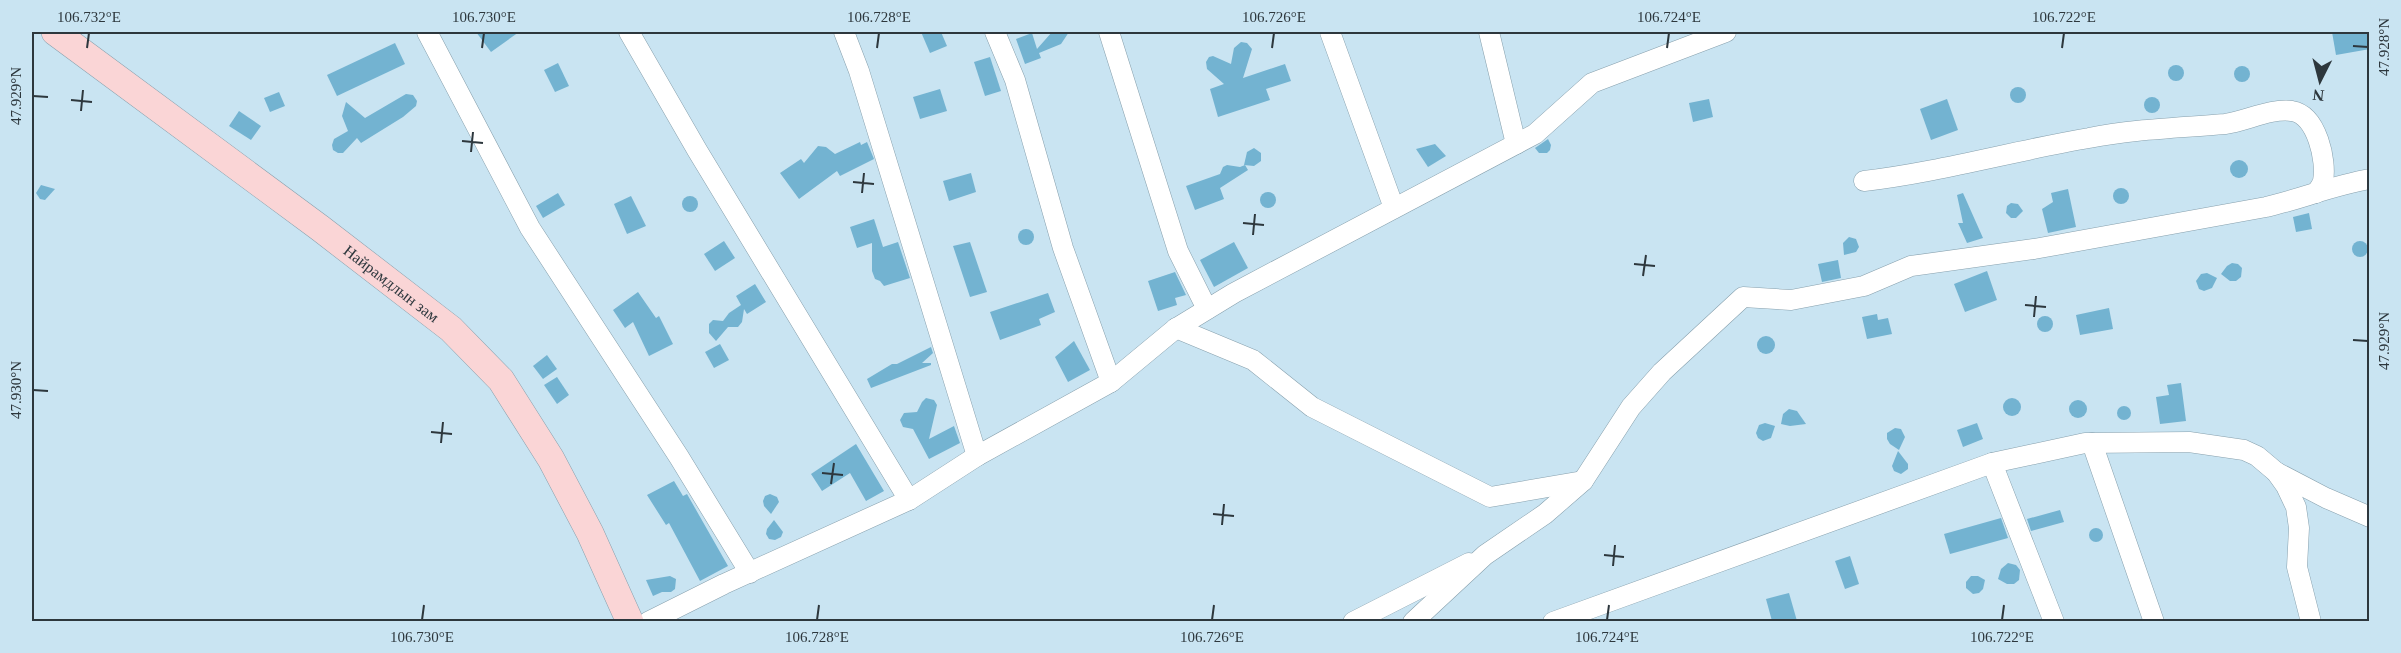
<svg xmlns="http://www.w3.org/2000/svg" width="2401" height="653" font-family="Georgia,serif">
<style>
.building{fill:#73b3d1}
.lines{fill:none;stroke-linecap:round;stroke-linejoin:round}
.street-casing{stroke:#87a0ad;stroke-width:21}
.secondary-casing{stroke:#87a0ad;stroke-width:28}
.street{stroke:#fff;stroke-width:20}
.secondary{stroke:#fad5d6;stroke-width:27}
.ticks{fill:none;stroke:#2d373d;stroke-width:2}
.labels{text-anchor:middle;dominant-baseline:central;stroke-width:6;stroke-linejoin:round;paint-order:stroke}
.street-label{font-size:16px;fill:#2d373d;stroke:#c9e4f2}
.neatline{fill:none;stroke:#2d373d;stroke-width:2}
.ticks-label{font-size:15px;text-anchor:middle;fill:#2d373d}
</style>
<rect width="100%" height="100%" fill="#c9e4f2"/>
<g class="building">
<path d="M 476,32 L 519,32 L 491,52 Z"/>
<path d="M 921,32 L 941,32 L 947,46 L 930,53 Z"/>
<path d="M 1052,32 L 1069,32 L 1061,44 L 1039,53 L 1041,58 L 1025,64 L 1016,39 L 1032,33 L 1037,49 Z"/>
<path d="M 2332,32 L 2370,32 L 2370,49 L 2336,55 Z"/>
<path d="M 1241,42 L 1247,43 L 1252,49 L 1243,78 L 1285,64 L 1291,81 L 1266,89 L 1270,100 L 1218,117 L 1210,89 L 1224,84 L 1207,69 L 1206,62 L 1209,57 L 1213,56 L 1231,64 L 1234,48 Z"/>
<path d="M 395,43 L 405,64 L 337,96 L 327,75 Z"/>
<path d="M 990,57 L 1001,91 L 985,96 L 974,62 Z"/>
<path d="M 558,63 L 569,86 L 555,92 L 544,70 Z"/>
<circle cx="2176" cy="73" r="8"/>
<circle cx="2242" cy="74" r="8"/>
<circle cx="2018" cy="95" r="8"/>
<path d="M 940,89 L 947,111 L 920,119 L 913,97 Z"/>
<path d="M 279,92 L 285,106 L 270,112 L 264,98 Z"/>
<path d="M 406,94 L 413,95 L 417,101 L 416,106 L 403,117 L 361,143 L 357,138 L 343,153 L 338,153 L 333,150 L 332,145 L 334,139 L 348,131 L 342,116 L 346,102 L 365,118 Z"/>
<circle cx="2152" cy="105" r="8"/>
<path d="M 1709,99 L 1713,117 L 1693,122 L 1689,103 Z"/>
<path d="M 1947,99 L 1958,130 L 1931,140 L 1920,109 Z"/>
<path d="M 239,111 L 261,126 L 251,140 L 229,126 Z"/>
<path d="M 1548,139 L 1551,145 L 1550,150 L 1547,153 L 1539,153 L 1535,148 Z"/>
<path d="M 860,142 L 861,145 L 867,142 L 874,159 L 840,176 L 837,171 L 799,199 L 780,173 L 801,159 L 804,163 L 818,146 L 826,147 L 835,154 Z"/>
<path d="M 1435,144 L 1446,156 L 1428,167 L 1416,149 Z"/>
<path d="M 1254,148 L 1261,153 L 1261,161 L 1254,166 L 1244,165 L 1247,152 Z"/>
<circle cx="2239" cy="169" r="9"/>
<path d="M 1227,165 L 1240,167 L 1245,165 L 1248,170 L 1220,188 L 1224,199 L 1195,210 L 1186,186 L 1220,174 L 1223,167 Z"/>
<path d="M 971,173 L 976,192 L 949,201 L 943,181 Z"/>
<path d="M 41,185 L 55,189 L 45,200 L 40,199 L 36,193 Z"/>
<circle cx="2121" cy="196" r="8"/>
<path d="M 2068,189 L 2076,227 L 2048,233 L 2042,209 L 2053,202 L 2051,193 Z"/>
<circle cx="1268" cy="200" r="8"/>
<path d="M 558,193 L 565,205 L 543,218 L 536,206 Z"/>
<path d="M 1963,193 L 1983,238 L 1967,243 L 1958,223 L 1963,223 L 1957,195 Z"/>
<circle cx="690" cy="204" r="8"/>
<path d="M 631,196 L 646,226 L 627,234 L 614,204 Z"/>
<path d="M 2011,203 L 2018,204 L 2023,211 L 2016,218 L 2011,218 L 2006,213 L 2007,206 Z"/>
<path d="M 2309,213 L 2312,229 L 2296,232 L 2293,217 Z"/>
<path d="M 874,219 L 883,247 L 898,242 L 910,278 L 884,286 L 880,281 L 875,279 L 872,271 L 872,243 L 857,248 L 850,227 Z"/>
<circle cx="1026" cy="237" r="8"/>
<path d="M 1849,237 L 1856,239 L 1859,247 L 1856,252 L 1844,255 L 1843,243 Z"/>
<path d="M 724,241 L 735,258 L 715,271 L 704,254 Z"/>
<circle cx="2360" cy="249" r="8"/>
<path d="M 970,242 L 987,292 L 970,297 L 953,246 Z"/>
<path d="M 1234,242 L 1248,268 L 1214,287 L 1200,260 Z"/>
<path d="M 1838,260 L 1841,278 L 1822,282 L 1818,264 Z"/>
<path d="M 2232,263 L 2238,264 L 2242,268 L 2241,277 L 2236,281 L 2230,281 L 2221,274 L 2227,266 Z"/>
<path d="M 1987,271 L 1997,300 L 1965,312 L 1954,284 Z"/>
<path d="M 1175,272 L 1186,295 L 1175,298 L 1177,305 L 1158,311 L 1148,281 Z"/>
<path d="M 2207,273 L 2217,278 L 2212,288 L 2204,291 L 2199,289 L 2196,281 L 2201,274 Z"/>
<path d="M 755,284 L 766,302 L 747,314 L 744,309 L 742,322 L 738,327 L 728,327 L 716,341 L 709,333 L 709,324 L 713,320 L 723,321 L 729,313 L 741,305 L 736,296 Z"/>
<path d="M 638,292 L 656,318 L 659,316 L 673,344 L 649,356 L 633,322 L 625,328 L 613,310 Z"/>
<path d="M 1048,293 L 1055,312 L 1039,319 L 1041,325 L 1000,340 L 990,312 Z"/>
<path d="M 2109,308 L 2113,329 L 2080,335 L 2076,315 Z"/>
<path d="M 1877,314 L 1878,320 L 1888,318 L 1892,334 L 1867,339 L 1862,317 Z"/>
<circle cx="2045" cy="324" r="8"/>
<circle cx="1766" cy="345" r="9"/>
<path d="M 1074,341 L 1090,370 L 1068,382 L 1055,357 Z"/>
<path d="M 720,344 L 729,360 L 714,368 L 705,352 Z"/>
<path d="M 931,347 L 933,353 L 922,363 L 931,363 L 931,365 L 871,388 L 867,379 L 892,364 L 897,364 Z"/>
<path d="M 547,355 L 557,369 L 543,379 L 533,366 Z"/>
<path d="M 557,377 L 569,395 L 557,404 L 544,385 Z"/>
<path d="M 2181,383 L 2186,421 L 2160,424 L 2156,397 L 2169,395 L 2167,385 Z"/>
<circle cx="2012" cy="407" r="9"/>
<path d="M 926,398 L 934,400 L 937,405 L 929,439 L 954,426 L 960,443 L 929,459 L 913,429 L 903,427 L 900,420 L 904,413 L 917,412 L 922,402 Z"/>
<circle cx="2078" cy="409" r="9"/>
<circle cx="2124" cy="413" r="7"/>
<path d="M 1789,409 L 1797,411 L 1806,424 L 1790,426 L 1781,424 L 1783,414 Z"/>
<path d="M 1765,423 L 1775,426 L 1771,438 L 1763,441 L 1758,438 L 1756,433 L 1759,425 Z"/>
<path d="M 1977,423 L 1983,439 L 1963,447 L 1957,430 Z"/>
<path d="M 1895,428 L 1901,429 L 1905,437 L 1899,450 L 1890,444 L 1887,439 L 1887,433 Z"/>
<path d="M 856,444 L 884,491 L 866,501 L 850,473 L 822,491 L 811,474 Z"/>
<path d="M 1898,451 L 1908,464 L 1908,469 L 1901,474 L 1894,471 L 1892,466 Z"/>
<path d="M 674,481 L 683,496 L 687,494 L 728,566 L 700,581 L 669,523 L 666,525 L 647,495 Z"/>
<path d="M 770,494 L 777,497 L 779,502 L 771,514 L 764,506 L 763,501 L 765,496 Z"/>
<path d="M 2060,510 L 2064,522 L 2031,531 L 2027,519 Z"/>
<path d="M 2001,518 L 2008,538 L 1950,554 L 1944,534 Z"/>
<path d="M 774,520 L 783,532 L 781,537 L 775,540 L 769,539 L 766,534 L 767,529 Z"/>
<circle cx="2096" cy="535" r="7"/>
<path d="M 1850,556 L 1859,584 L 1845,589 L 1835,561 Z"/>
<path d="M 2008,563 L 2016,565 L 2020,570 L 2019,580 L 2014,584 L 2007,584 L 1998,579 L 2001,569 Z"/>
<path d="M 670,576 L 676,579 L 675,589 L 671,592 L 662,592 L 653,596 L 646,580 Z"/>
<path d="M 1971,576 L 1978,576 L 1985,580 L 1983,589 L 1979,593 L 1973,594 L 1966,588 L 1966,582 Z"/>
<path d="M 1789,593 L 1797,621 L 1772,621 L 1766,599 Z"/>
</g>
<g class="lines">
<defs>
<g id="street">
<path d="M 427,32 L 530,228 L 679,457 L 750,573"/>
<path d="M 629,32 L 697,150 L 909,500"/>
<path d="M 844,32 L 859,71 L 977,456"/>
<path d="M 995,32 L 1015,80 L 1063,248 L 1111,382"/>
<path d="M 1109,32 L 1178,251 L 1207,309"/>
<path d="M 1330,32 L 1394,208"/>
<path d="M 1489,32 L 1516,144"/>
<path d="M 1864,181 C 1940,172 2013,151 2089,138 C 2134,129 2179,128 2225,124 C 2247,121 2270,108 2292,111 C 2317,115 2327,161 2323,181 C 2322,185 2319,189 2316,193"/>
<path d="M 1176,328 L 1253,360 L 1312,407 L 1490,497 L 1583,481"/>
<path d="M 2092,443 L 2154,622"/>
<path d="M 1992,463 L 2054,622"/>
<path d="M 2276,472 L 2326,498 L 2370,517"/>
<path d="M 648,622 L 724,584 L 909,500 L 977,456 L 1111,382 L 1175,329 L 1234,293 L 1535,134 L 1592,83 L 1726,32"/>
<path d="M 1353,622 L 1469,563"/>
<path d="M 1413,622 L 1485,555 L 1545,514 L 1583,481 L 1631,407 L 1662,372 L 1743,297 L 1791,300 L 1864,286 L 1911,266 L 2034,249 L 2266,207 C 2301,199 2334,185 2370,179"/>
<path d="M 1553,622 L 1992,463 L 2085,443 L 2189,442 L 2244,450 L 2257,456 L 2276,472 L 2286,486 L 2296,507 L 2299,528 L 2297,567 L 2311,622"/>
</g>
<g id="secondary">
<path id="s1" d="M 55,32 L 320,228 L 451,329 L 501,380 L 551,459 L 590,533 L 630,622"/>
</g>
</defs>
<use href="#street" class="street-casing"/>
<use href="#secondary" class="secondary-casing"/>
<use href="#street" class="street"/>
<use href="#secondary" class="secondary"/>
</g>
<path class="ticks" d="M 2353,46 L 2368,47M 87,48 L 89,33M 482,48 L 484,33M 877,48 L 879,33M 1272,48 L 1274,33M 1667,48 L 1669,33M 2062,48 L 2064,33M 33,96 L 48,97M 71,100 L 92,102M 81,111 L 83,90M 462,141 L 483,143M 471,152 L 473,132M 853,182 L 874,184M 862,193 L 864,173M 1243,223 L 1264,225M 1253,235 L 1255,214M 1634,264 L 1655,266M 1643,276 L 1646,255M 2025,305 L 2046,307M 2034,317 L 2036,296M 2353,340 L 2368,341M 33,390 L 48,391M 431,432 L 452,434M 441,443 L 443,422M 822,473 L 843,475M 831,484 L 834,463M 1213,514 L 1234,516M 1222,525 L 1224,504M 1604,555 L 1624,557M 1613,566 L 1615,545M 422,620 L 424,605M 817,620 L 819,605M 1212,620 L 1214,605M 1607,620 L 1609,605M 2002,620 L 2004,605"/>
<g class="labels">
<g class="street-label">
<text stroke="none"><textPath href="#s1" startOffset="420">Найрамдлын зам</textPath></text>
</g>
</g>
<rect width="2401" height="653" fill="none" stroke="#c9e4f2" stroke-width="66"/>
<g transform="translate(2320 81) rotate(186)" stroke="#c9e4f2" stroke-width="4.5" paint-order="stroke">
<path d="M0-4.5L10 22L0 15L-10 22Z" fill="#2d373d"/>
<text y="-9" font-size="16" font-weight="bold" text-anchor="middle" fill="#2d373d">N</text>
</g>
<rect x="33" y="33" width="2335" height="587" class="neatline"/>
<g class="ticks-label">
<text x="89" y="22">106.732°E</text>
<text x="484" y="22">106.730°E</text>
<text x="879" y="22">106.728°E</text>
<text x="1274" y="22">106.726°E</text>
<text x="1669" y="22">106.724°E</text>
<text x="2064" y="22">106.722°E</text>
<text transform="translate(2384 47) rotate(-90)" y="5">47.928°N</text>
<text transform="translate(16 96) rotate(-90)" y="5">47.929°N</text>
<text transform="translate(2384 341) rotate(-90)" y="5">47.929°N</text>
<text transform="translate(16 390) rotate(-90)" y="5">47.930°N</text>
<text x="422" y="642">106.730°E</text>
<text x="817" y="642">106.728°E</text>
<text x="1212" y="642">106.726°E</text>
<text x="1607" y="642">106.724°E</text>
<text x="2002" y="642">106.722°E</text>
</g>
</svg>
